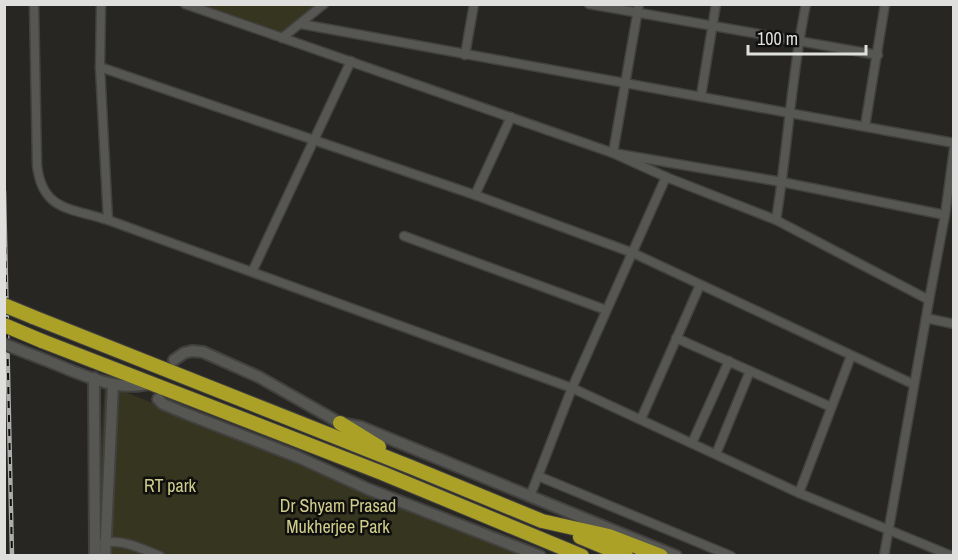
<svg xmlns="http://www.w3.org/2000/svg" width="958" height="560" font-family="'Archivo Narrow',sans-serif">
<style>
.green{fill:#363520}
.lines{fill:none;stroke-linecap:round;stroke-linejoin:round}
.minor-casing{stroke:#42413f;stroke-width:11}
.tertiary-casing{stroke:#42413f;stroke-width:14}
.trunk-casing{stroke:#42413f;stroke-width:16}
.minor{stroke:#565652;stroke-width:8}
.tertiary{stroke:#565652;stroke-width:10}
.trunk{stroke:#aaa126;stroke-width:14}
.rail-casing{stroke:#adadab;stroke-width:4.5}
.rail{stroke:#0f0f0e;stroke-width:2;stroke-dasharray:7;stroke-linecap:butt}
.tertiary-bridge-casing{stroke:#42413f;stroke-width:14;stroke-linecap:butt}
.trunk-bridge-casing{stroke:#42413f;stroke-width:16;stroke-linecap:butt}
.tertiary-bridge{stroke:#565652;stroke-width:10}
.trunk-bridge{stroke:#aaa126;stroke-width:14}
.labels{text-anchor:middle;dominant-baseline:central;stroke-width:5;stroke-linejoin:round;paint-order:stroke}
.park-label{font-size:18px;fill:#d0cc8b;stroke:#0f0f0e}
</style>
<rect width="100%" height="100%" fill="#272623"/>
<g class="green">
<path d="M 185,5 L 322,5 L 282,38 Z"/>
<path d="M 105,384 L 310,466 L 525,556 L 107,556 L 101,539 L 101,446 Z"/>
</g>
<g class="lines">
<defs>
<g id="minor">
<path d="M 34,4 L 37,165 C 42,211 71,208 108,220 L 572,388 L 799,493 L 952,556"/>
<path d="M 101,4 L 100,67 L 108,220"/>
<path d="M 185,4 L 613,153 L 666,177 L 776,220 L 929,300 L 926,318"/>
<path d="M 589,4 L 878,55"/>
<path d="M 639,4 L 613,153 L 782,182 L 945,215"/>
<path d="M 301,24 L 954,143"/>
<path d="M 282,38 L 324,4"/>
<path d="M 465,55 L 474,4"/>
<path d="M 100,67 L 475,195 L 633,253 L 913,384"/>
<path d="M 701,96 L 716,4"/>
<path d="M 865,126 L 885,4"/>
<path d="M 666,177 L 572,388 L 538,476 L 731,556"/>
<path d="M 475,195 L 511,117"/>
<path d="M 776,220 C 788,148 791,76 806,4"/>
<path d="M 404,236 L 606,310"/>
<path d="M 252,272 L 351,61"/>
<path d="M 929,300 L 945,215 L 954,149"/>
<path d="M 676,338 L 831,407"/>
<path d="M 641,419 L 700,285"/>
<path d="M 692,443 L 729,361"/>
<path d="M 716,454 L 750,371"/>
<path d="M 799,493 L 851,356"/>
<path d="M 530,496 L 538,476"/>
<path d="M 104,543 C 124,539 142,549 160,556"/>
<path d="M 884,556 L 926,318 L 954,324"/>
</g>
<g id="tertiary">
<path d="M 40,358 C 75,371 115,394 152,383"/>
<path d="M 174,360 L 184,353 L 192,351 L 203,352 L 259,377 L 340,423 L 361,427 L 676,556"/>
<path d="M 94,378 L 95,556"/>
<path d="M 158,399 L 163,404 L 187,414 L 298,457 L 368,489 L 540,556"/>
<path d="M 105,556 L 113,384"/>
</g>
<g id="trunk">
<path d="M 33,317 L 411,467 L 542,521 L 609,536 L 661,556"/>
<path d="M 42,341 L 382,473 L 582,556"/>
<path d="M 340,423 L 379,447"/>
<path d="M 580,537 L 626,556"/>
</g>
</defs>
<use href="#minor" class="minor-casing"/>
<use href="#tertiary" class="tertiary-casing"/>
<use href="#trunk" class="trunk-casing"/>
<use href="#minor" class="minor"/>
<use href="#tertiary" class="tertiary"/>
<use href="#trunk" class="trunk"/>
<defs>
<path id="rail" d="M 4,191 L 12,556"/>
</defs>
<use href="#rail" class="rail-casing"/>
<use href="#rail" class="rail"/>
<defs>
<path id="tertiary-bridge" d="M 4,344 L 40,358"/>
<g id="trunk-bridge">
<path d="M 4,305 L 33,317"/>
<path d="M 4,325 L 42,341"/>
</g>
</defs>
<use href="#tertiary-bridge" class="tertiary-bridge-casing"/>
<use href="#trunk-bridge" class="trunk-bridge-casing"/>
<use href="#tertiary-bridge" class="tertiary-bridge"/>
<use href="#trunk-bridge" class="trunk-bridge"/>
</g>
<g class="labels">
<g class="park-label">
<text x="170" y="485">RT park</text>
<text x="338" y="505">Dr Shyam Prasad<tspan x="338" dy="21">Mukherjee Park</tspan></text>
</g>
</g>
<rect width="958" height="560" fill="none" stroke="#dfdfdd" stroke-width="12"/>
<path d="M748 45v9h118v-9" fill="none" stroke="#dfdfdd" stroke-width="3"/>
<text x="757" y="45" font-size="18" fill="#dfdfdd" stroke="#0f0f0e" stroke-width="4.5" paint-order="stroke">100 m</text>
</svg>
